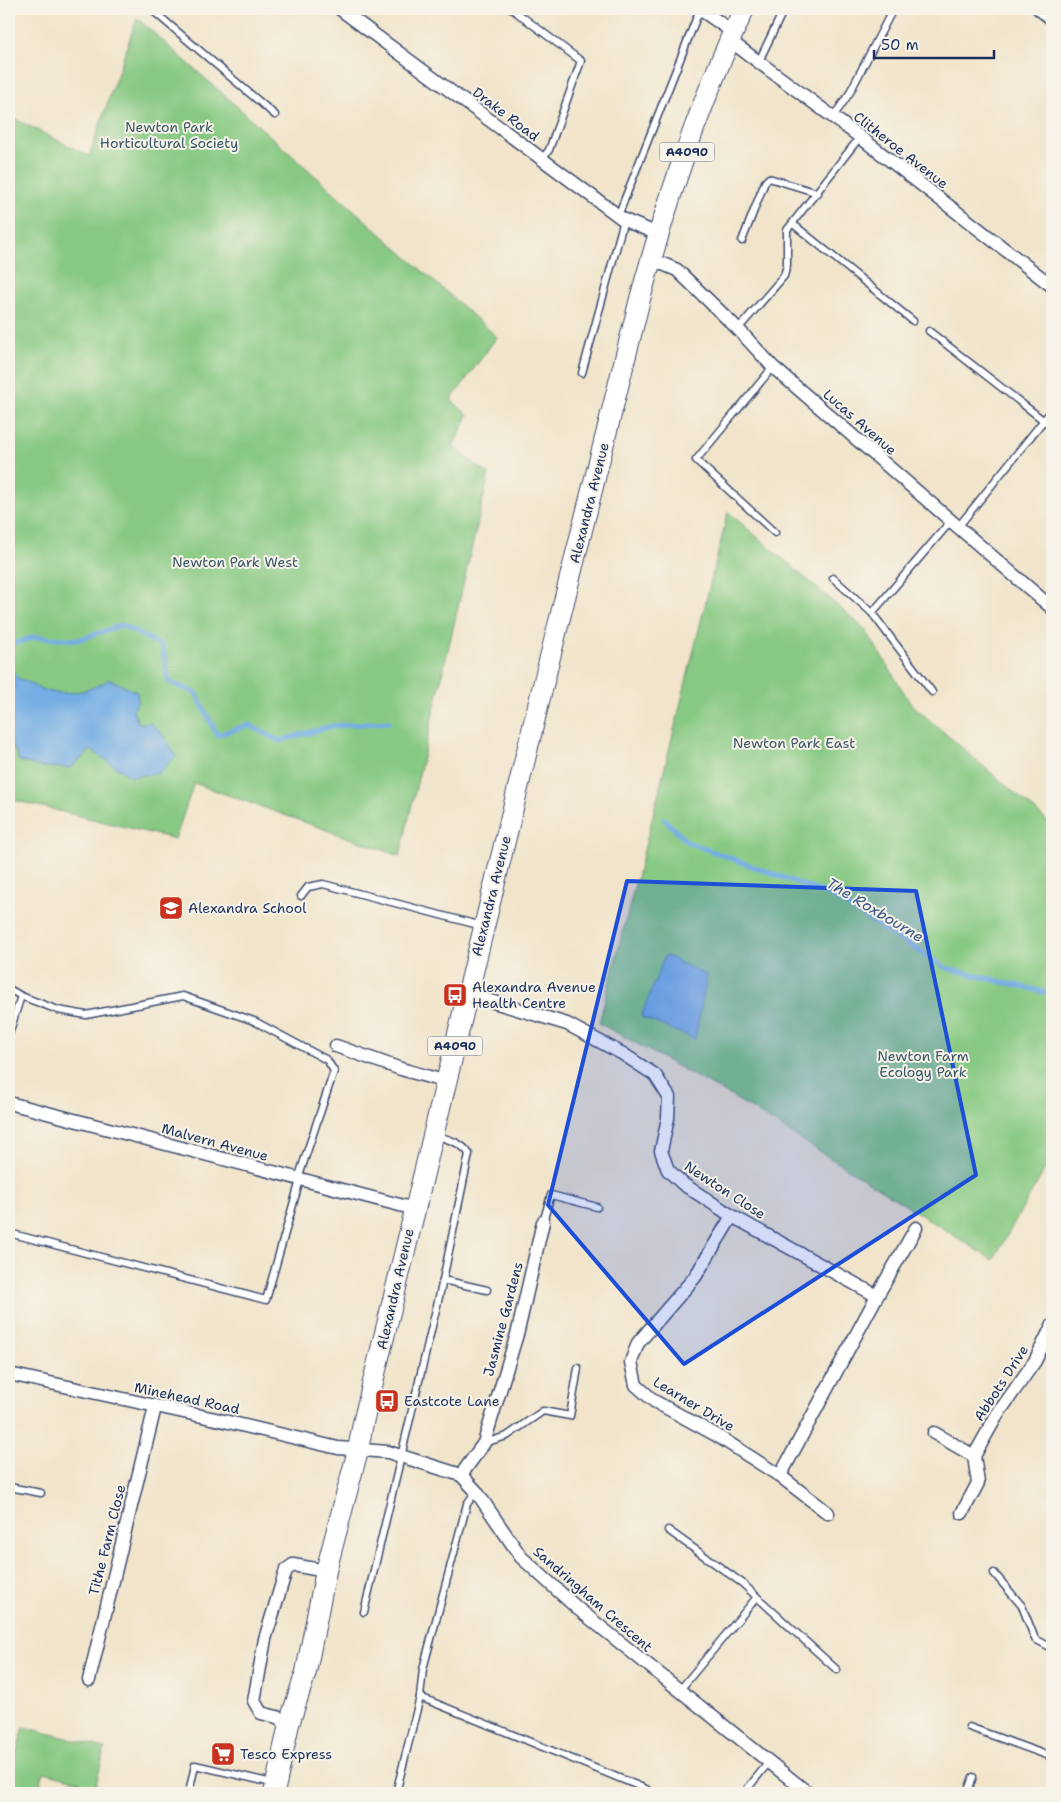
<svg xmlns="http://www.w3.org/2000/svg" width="1061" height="1802" font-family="'Shantell Sans',sans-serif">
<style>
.green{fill:#87c982;stroke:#517c70}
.water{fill:#75ade4;stroke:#486ea1}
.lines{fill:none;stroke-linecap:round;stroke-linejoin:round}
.stream{stroke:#75ade4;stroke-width:5}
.lane-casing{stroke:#3b4a6e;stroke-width:9}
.street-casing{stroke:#3b4a6e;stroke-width:15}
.primary-casing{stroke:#3b4a6e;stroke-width:22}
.lane{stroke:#fff;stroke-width:6}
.street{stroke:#fff;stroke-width:12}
.primary{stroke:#fff;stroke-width:20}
.marked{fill:#1d4ed8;fill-opacity:0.2;stroke:#1d4ed8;stroke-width:4;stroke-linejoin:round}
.labels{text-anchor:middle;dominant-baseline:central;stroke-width:4;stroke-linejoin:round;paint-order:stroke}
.shield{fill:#f7f3e8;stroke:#5d6a87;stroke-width:1}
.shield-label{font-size:12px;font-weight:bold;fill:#1b2f5e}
.street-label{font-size:14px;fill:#1b2f5e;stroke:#f7f3e8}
.park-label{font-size:14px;fill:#365667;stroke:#f7f3e8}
.poi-label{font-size:14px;fill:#1b2f5e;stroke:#f7f3e8;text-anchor:start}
.water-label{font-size:15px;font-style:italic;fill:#365586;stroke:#f7f3e8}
</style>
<rect width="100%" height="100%" fill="#f7f3e8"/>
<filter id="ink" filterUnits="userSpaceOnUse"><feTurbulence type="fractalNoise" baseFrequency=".02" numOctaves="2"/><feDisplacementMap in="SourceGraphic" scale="10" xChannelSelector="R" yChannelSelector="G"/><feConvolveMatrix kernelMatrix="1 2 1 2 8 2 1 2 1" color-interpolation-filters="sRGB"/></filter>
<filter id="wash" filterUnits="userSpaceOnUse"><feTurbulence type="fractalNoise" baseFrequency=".0096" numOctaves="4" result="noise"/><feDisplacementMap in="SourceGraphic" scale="20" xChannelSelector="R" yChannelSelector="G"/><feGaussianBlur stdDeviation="1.12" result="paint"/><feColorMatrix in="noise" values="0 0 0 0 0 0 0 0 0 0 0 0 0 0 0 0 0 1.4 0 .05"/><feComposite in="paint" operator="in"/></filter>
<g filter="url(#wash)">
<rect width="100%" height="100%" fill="#f1e4ca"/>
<g class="green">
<path d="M 137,18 L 497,337 L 451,400 L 468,415 L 453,447 L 489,474 L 400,856 L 194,783 L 175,839 L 9,799 L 9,116 L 89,156 Z"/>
<path d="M 728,512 L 865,629 L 911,704 L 1052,825 L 1052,1157 L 993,1260 L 733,1097 L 599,1023 L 650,827 Z"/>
<path d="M 24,1727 L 105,1748 L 94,1793 L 78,1792 L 80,1781 L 44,1772 L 38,1793 L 9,1793 L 9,1777 Z"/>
</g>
<g class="water">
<path d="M 12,677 C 23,678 31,685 41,689 C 61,698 93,691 109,679 L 137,692 L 138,701 L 133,711 L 138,723 L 151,723 L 163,735 L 176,756 L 159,773 L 131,777 L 91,750 L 70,768 L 41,767 L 19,761 L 16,752 L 11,746 L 9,752 L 9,679 Z"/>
<path d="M 665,955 L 707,976 L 695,1039 L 641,1017 Z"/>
</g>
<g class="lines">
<g class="stream">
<path d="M 9,645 L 35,637 L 78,640 L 122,625 L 162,646 L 169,682 L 196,693 L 217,735 L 249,725 L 279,741 L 332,726 L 389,722"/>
<path d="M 9,670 L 15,677"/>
<path d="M 664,819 L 687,842 L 830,895 L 946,968 L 1052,994"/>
</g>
</g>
</g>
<g filter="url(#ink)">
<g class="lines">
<defs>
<g id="lane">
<path d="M 151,9 L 275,115"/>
<path d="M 512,9 L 581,61 L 549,150 L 542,159"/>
<path d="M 759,61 L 784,9"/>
<path d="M 833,117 L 849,94 L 893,9"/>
<path d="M 618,216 L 700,9"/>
<path d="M 793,224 L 913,321"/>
<path d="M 742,241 L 765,182 L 769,178 L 818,193"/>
<path d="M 738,329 L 784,276 L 787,265 L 787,230 L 860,137"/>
<path d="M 929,331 L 1052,427"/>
<path d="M 773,367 L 696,460 L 775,533"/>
<path d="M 582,373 L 624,220"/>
<path d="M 958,527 L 1052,410"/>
<path d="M 833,578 L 872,613 L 932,692"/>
<path d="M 872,613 L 951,521"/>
<path d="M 301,896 L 308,887 L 323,884 L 482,926"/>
<path d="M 9,989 L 21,996 L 58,1010 L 86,1015 L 183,996 L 254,1021 L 327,1060 L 334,1071 L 298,1179"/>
<path d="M 9,1034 L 21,996"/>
<path d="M 543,1222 L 551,1195 L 597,1207"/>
<path d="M 9,1233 L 266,1300 L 300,1180"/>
<path d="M 443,1280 L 487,1290"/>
<path d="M 484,1443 L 507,1436 L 543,1411 L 570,1416 L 578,1368"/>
<path d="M 9,1487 L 41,1493"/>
<path d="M 668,1530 L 742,1583 L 757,1597"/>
<path d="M 994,1573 L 1022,1606 L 1035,1639 L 1052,1648"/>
<path d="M 364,1612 L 443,1280 L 469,1154 C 463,1143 447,1139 435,1135"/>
<path d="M 679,1691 L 757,1597 L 837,1670"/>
<path d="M 420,1697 L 646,1789 L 650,1793"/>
<path d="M 969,1727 L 1052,1757"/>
<path d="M 189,1793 L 195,1765 L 272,1783"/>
<path d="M 396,1793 L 420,1697 L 423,1669 L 467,1504 L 476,1491"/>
<path d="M 744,1793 L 769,1762"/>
<path d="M 967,1793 L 973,1777"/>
</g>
<g id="street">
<path d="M 340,9 L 624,220 L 658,234"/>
<path d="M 700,9 L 733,32"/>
<path d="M 1039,9 L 1052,19"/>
<path d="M 729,40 L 860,137 L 1052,286"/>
<path d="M 651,259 L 677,270 L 738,329 L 773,367 L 1052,608"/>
<path d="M 467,994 L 567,1024 L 623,1054 L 655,1075 L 669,1097 L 668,1118 L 661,1151 L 668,1170 L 683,1184 L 732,1216 L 877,1296"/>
<path d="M 336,1046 L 401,1069 L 447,1082"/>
<path d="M 9,1103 L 415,1209"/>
<path d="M 732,1216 L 695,1277 L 638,1343 L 631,1362 L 636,1385 L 654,1401 L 716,1435 L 780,1476 L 828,1513"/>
<path d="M 9,1374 L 220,1420 L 338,1448 L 388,1452 L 461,1475 L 476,1491 L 521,1557 L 577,1608 L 808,1793"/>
<path d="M 934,1433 L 974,1456 L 997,1415 L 1035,1361 L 1052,1326"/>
<path d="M 461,1475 L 484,1443 L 518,1331 L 543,1222"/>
<path d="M 780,1476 L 877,1296 L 916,1228"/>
<path d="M 962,1513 L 978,1483 L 974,1456"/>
<path d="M 89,1680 L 155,1407"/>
<path d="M 289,1724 L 277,1717 L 261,1713 L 254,1701 L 265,1639 L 286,1570 L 293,1565 L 326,1571"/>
</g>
<path id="primary" d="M 274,1793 L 289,1724 L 306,1672 L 326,1571 L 358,1450 L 363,1423 C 453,1048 545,673 640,299 C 667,200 700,102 744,9"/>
</defs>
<use href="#lane" class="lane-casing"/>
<use href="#street" class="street-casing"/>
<use href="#primary" class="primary-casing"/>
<use href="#lane" class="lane"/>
<use href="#street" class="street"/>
<use href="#primary" class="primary"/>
</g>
</g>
<path class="marked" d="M 627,881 L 916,891 L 976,1175 L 684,1364 L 548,1205 Z"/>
<defs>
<symbol id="school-square" viewBox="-11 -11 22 22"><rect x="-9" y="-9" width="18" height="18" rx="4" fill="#c8321e" stroke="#f7f3e8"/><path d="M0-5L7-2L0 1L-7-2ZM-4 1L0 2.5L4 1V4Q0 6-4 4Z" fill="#fff"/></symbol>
<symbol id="bus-square" viewBox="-11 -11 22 22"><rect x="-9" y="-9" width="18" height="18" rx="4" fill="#c8321e" stroke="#f7f3e8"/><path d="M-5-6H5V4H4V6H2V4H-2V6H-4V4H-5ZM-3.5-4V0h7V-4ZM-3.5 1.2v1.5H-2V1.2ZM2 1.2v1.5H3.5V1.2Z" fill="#fff"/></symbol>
<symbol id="supermarket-square" viewBox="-11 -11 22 22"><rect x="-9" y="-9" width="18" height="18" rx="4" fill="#c8321e" stroke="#f7f3e8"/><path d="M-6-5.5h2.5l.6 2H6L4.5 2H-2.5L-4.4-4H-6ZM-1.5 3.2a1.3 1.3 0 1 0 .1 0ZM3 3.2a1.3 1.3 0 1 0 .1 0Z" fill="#fff"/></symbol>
</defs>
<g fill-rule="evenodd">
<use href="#school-square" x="157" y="894" width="28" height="28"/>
<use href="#bus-square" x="441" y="981" width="28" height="28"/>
<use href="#bus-square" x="373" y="1387" width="28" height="28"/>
<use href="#supermarket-square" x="209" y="1740" width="28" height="28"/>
</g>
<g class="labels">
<g class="shield">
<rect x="659.5" y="142.5" width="55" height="19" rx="4"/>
<rect x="427.5" y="1036.5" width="55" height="19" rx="4"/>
</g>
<g class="shield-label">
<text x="687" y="152">A4090</text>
<text x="455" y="1046">A4090</text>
</g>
<g class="street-label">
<text transform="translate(506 114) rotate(37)">Drake Road</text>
<text transform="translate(901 150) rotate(38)">Clitheroe Avenue</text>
<text transform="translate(860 422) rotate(41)">Lucas Avenue</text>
<text transform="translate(589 503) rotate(-76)">Alexandra Avenue</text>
<text transform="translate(491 896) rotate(-76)">Alexandra Avenue</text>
<text transform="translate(215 1142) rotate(15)">Malvern Avenue</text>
<text transform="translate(725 1190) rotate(33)">Newton Close</text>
<text transform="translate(395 1289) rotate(-77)">Alexandra Avenue</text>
<text transform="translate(503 1319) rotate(-75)">Jasmine Gardens</text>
<text transform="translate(1001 1383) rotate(-57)">Abbots Drive</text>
<text transform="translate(187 1398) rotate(12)">Minehead Road</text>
<text transform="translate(694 1404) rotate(31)">Learner Drive</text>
<text transform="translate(107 1540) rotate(-76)">Tithe Farm Close</text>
<text transform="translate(593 1599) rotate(41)">Sandringham Crescent</text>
</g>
<g class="park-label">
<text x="169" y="127">Newton Park<tspan x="169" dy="16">Horticultural Society</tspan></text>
<text x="235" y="562">Newton Park West</text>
<text x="794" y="743">Newton Park East</text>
<text x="923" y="1056">Newton Farm<tspan x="923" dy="16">Ecology Park</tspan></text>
</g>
<g class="poi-label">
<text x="188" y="908">Alexandra School</text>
<text x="472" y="987">Alexandra Avenue<tspan x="472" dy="16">Health Centre</tspan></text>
<text x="404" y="1401">Eastcote Lane</text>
<text x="240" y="1754">Tesco Express</text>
</g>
<g class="water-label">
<text transform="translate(875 910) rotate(31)">The Roxbourne</text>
</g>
</g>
<rect width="1061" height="1802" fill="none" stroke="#f7f3e8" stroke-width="30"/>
<path d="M874 50v8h120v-8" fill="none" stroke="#1b2f5e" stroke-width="2.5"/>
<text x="881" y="50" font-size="15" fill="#1b2f5e" stroke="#f7f3e8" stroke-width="4" paint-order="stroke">50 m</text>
</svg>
